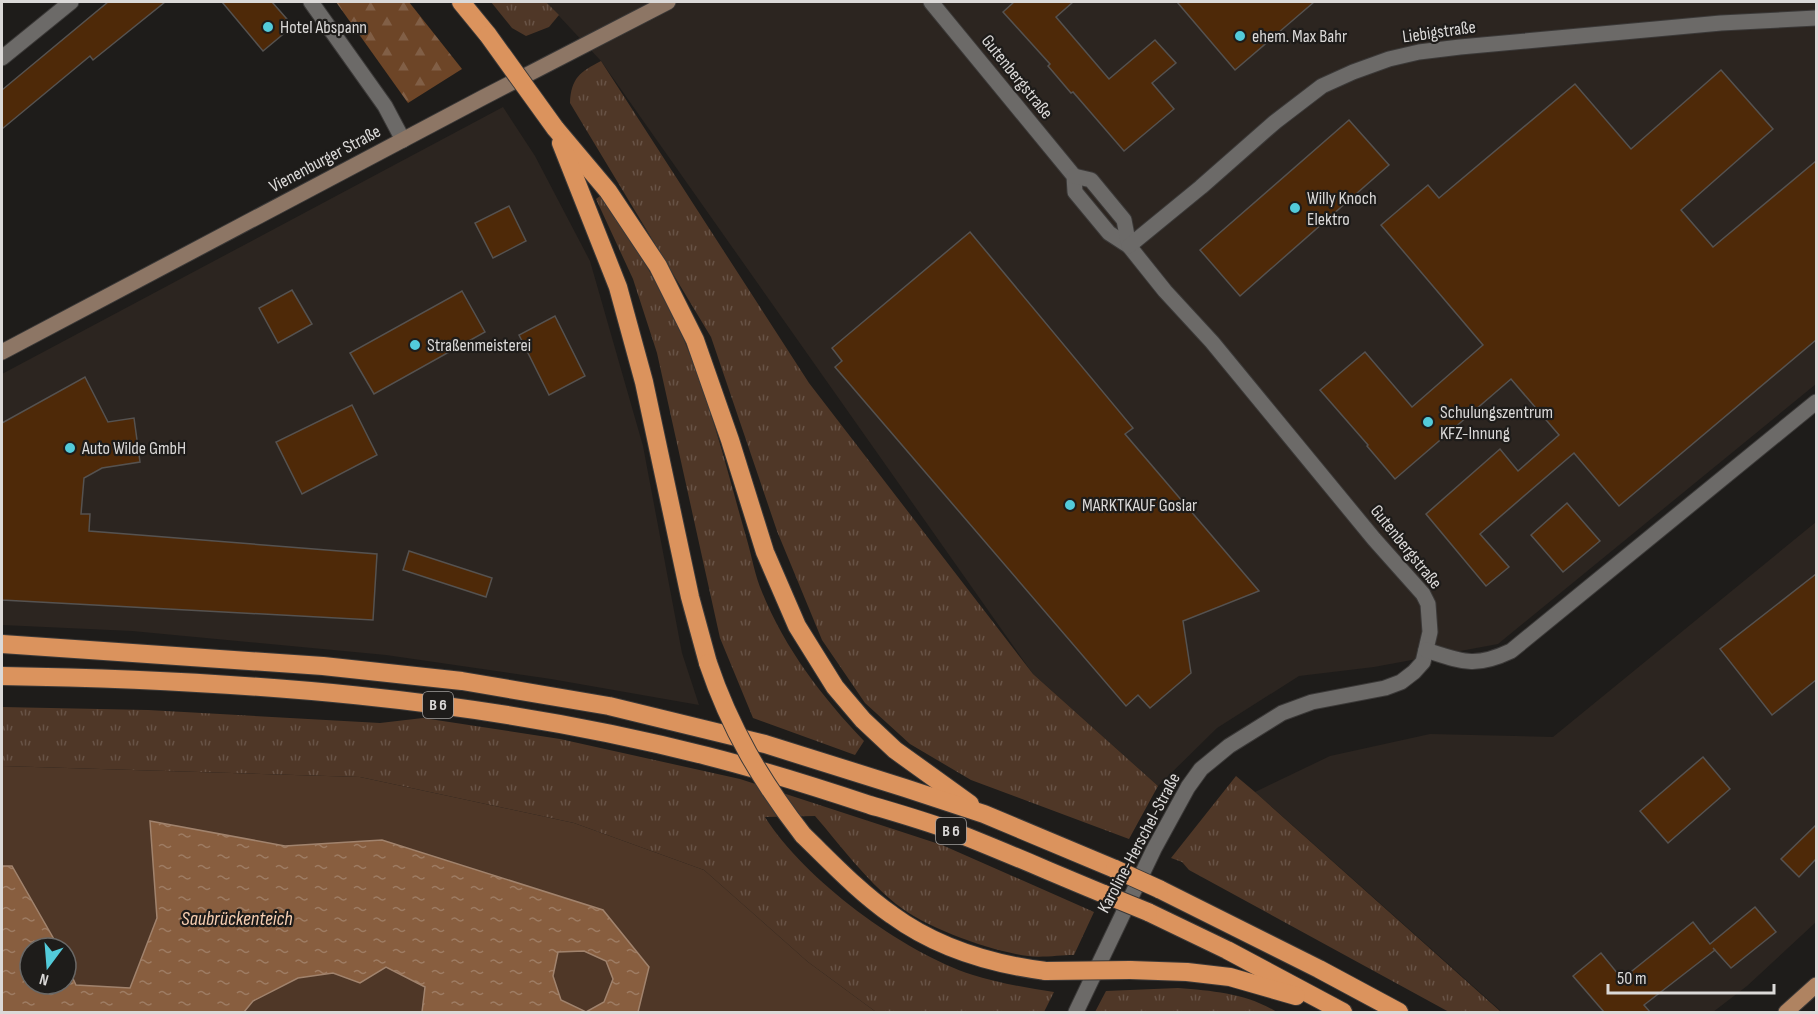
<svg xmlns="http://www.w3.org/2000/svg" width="1818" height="1014" font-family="'Sofia Sans Condensed',sans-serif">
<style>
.built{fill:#2c2520}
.grass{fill:url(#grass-tufts)}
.forest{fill:url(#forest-firs)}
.park{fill:#4f3727;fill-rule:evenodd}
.water{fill:url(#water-ripples);stroke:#a1836d;stroke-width:1.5;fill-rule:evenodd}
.building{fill:#4e2908;stroke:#555250;stroke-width:1.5}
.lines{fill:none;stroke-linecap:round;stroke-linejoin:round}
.street-casing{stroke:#3b3938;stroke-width:17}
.secondary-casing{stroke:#3b3938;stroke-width:17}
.primary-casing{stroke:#3b3938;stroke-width:17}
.highway-casing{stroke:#3b3938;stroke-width:20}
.street{stroke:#6c6a68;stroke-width:15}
.secondary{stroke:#8d7665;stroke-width:15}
.primary{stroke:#af8361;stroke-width:15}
.highway{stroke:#db935d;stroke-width:18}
.highway-bridge-casing{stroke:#3b3938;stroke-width:20;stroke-linecap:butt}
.highway-bridge{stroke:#db935d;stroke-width:18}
.poi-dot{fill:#53cbda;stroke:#1e1c1a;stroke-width:2}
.labels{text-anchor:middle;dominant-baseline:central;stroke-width:4.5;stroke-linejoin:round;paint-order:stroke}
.shield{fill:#1e1c1a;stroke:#a2a09f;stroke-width:1.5}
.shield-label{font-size:16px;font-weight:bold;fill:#dbd9d8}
.poi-label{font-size:18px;fill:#dbd9d8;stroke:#1e1c1a;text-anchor:start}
.street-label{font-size:18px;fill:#dbd9d8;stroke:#1e1c1a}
.water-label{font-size:20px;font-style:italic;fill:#f8cfb2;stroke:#1e1c1a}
</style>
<defs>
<pattern id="grass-tufts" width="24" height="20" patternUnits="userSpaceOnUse" patternTransform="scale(1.5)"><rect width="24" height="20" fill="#4f3727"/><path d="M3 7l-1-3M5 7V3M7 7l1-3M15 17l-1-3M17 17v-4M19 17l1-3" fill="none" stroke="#685346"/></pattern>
<pattern id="forest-firs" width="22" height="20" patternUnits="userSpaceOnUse" patternTransform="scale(1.5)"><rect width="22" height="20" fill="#6d4527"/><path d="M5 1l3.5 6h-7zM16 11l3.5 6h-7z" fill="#815f46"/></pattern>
<pattern id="water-ripples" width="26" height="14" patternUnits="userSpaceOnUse" patternTransform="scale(1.5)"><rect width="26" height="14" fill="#885e3f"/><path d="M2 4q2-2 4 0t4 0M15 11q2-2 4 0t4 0" fill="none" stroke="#9e7c63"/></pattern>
</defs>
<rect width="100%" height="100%" fill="#1e1c1a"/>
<g class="built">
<path d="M 546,2 L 1816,2 L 1816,384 L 1498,644 L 1374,667 L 1299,676 L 1217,728 L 1158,786 L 1033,674 L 601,61 Z"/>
<path d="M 503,107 L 535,156 L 590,261 L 643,446 L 682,653 L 699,705 L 551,679 L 386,655 L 132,631 L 2,625 L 2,374 Z"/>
<path d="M 1816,522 L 1816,922 L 1747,986 L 1713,1012 L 1502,1012 L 1255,792 L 1330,756 L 1430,734 L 1553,737 Z"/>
</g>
<g class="grass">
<path d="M 491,2 L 546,2 L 559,15 L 549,27 L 526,36 L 512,28 Z"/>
<path d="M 601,61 L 809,383 L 1033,674 L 1158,786 L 1129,839 L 971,780 L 910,744 L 865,703 L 822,640 L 777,531 L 711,337 L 570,103 C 571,78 580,72 601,61 Z"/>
<path d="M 600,196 C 647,261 680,319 705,396 C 721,443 733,492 747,540 C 752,557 755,576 762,592 C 785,649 823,698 864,741 L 855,755 L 753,718 L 720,638 L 657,353 L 633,279 L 596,199 Z"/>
<path d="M 2,707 L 148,710 L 380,723 L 423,718 L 560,739 L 740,779 L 942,845 L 1094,912 L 1074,955 C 1060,955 1041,958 1028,956 C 990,951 926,928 896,904 C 865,879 841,846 815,816 L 765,817 C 805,880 902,952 973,975 C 999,983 1027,988 1054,992 L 1044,1012 L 876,1012 L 808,962 L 704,870 L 574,823 L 360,777 L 2,766 Z"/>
<path d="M 1236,776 L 1255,792 L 1501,1012 L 1449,1012 L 1189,870 L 1182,862 L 1171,858 Z"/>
<path d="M 1178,988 C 1214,991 1245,993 1277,1012 L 1095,1012 L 1106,991 Z"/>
</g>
<path class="forest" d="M 336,2 L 409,2 L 462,69 L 408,103 Z"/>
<path class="park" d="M 2,766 L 360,777 L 574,823 L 704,870 L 808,962 L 876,1012 L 2,1012 ZM 30,948 L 66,948 L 66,984 L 30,984 Z"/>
<path class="water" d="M 150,821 L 285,846 L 382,840 L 603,910 L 649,967 L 638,1012 L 422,1012 L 425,987 L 386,967 L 360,983 L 333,973 L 298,978 L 253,1001 L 244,1012 L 2,1012 L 2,866 L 12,866 L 59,948 L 30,948 L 30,984 L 66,984 L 66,964 L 76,985 L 130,988 L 157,918 ZM 584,951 L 606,961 L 613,979 L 604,1002 L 586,1012 L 561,1000 L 553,976 L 558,952 Z"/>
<g class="building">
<path d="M 108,2 L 165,2 L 93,60 L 90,56 L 2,129 L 2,90 Z"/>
<path d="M 222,2 L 272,2 L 293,26 L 263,51 Z"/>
<path d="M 1014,2 L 1073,2 L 1056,17 L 1109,79 L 1155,40 L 1176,63 L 1152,83 L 1174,109 L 1124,151 L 1073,92 L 1071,93 L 1048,66 L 1050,64 L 1003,12 Z"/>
<path d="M 1177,2 L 1314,2 L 1235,70 Z"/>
<path d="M 1721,70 L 1773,129 L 1681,210 L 1713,247 L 1816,161 L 1816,340 L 1619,506 L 1574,453 L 1480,534 L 1509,567 L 1486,586 L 1426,514 L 1500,449 L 1518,471 L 1559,435 L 1511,379 L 1395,479 L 1367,446 L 1368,445 L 1320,390 L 1365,352 L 1412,407 L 1483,345 L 1381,225 L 1428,185 L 1439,198 L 1575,84 L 1631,149 Z"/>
<path d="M 1349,120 L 1389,165 L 1240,296 L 1200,250 Z"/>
<path d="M 509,206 L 526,241 L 493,258 L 475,223 Z"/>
<path d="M 970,232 L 1133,428 L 1125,434 L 1259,591 L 1183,621 L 1191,673 L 1150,708 L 1138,695 L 1126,706 L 835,367 L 842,361 L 832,348 Z"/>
<path d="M 292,290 L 312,324 L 278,343 L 259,308 Z"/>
<path d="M 462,291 L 485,332 L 374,394 L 350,353 Z"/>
<path d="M 555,316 L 585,376 L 549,395 L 519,335 Z"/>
<path d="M 85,377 L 108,422 L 134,418 L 140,462 L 102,468 L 84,478 L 81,514 L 90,514 L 89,531 L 377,554 L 373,620 L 2,600 L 2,423 Z"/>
<path d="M 352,405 L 377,455 L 302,494 L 276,442 Z"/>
<path d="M 1567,503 L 1600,541 L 1563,572 L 1531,535 Z"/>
<path d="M 409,551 L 492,578 L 486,597 L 403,570 Z"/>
<path d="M 1816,574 L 1816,680 L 1772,715 L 1720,649 Z"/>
<path d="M 1703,757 L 1730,789 L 1668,843 L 1640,811 Z"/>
<path d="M 1816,825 L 1816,859 L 1799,877 L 1781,859 Z"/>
<path d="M 1755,907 L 1776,932 L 1731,968 L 1713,948 L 1715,950 L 1644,1005 L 1650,1012 L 1604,1012 L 1573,976 L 1601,953 L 1622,979 L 1693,922 L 1710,944 Z"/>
</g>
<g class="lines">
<defs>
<g id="street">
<path d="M 311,2 L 385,106 L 403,140"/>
<path d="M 931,2 L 1074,176 L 1075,192 L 1109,233 L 1129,246 L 1165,291 L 1212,342 L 1374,539 L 1423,594 L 1428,604 L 1430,632 L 1423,662 L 1414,672 L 1401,682 L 1385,688 L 1312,702 L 1282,713 L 1229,746 L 1201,769 L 1188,787 L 1154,849 L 1076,1012"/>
<path d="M 2,58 L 71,2"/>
<path d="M 1074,176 L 1091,180 L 1124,220 L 1129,246"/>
<path d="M 1129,246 L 1201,187 L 1275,122 L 1322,86 L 1353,72 L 1389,59 L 1419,52 L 1460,47 L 1721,23 L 1816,18"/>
<path d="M 1426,650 C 1463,662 1475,668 1511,651 L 1816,402"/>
</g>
<path id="secondary" d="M 2,352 L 482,98 L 668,2"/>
<path id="primary" d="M 1786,1012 L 1816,985"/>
<g id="highway">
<path d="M 461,2 L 488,35"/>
<path d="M 555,128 L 608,191 L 658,266 L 695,340 L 730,440 L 765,552 L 797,626 L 835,687 L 863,720 L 895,750 L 970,804"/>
<path d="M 561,143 L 618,287 L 644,382 L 690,597 L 708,663"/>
<path d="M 2,644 L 323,666 L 462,681 L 609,706 L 765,744 L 905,788 L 984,814 L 1115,869"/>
<path d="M 2,676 C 238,680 477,697 707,756 C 762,770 816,787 870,805 C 897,813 925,821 952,831 C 1003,851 1053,873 1104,894"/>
<path d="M 803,835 C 831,862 859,892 892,915 C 937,948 991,964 1046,971"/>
<path d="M 1159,889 L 1319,969 L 1399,1012"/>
<path d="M 1148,912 L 1227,950 L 1343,1012"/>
<path d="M 1130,970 L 1187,972 L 1230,977 L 1296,996"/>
</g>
</defs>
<use href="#street" class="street-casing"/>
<use href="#secondary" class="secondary-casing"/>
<use href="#primary" class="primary-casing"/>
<use href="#highway" class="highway-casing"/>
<use href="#street" class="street"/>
<use href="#secondary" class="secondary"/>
<use href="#primary" class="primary"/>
<use href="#highway" class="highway"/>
<defs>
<g id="highway-bridge">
<path d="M 488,35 L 555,128"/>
<path d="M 708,663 C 730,728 761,781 803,835"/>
<path d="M 1115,869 L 1159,889"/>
<path d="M 1104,894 L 1148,912"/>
<path d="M 1046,971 L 1130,970"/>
</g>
</defs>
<use href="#highway-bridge" class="highway-bridge-casing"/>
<use href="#highway-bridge" class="highway-bridge"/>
</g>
<g class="poi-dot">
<circle cx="268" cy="27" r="6"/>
<circle cx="1240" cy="36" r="6"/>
<circle cx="1295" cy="208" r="6"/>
<circle cx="415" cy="345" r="6"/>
<circle cx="1428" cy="422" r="6"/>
<circle cx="70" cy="448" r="6"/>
<circle cx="1070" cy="505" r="6"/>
</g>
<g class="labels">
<g class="shield">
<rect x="423" y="692" width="30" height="26" rx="4.5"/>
<rect x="936" y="818" width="30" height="26" rx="4.5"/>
</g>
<g class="shield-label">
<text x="438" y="705">B 6</text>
<text x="951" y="831">B 6</text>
</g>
<g class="poi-label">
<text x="280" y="27">Hotel Abspann</text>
<text x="1252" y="36">ehem. Max Bahr</text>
<text x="1307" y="198">Willy Knoch<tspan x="1307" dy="21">Elektro</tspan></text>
<text x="427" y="345">Straßenmeisterei</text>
<text x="1440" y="412">Schulungszentrum<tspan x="1440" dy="21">KFZ-Innung</tspan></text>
<text x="82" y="448">Auto Wilde GmbH</text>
<text x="1082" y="505">MARKTKAUF Goslar</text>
</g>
<g class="street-label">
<text transform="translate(1439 32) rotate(-8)">Liebigstraße</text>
<text transform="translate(1017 77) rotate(51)">Gutenbergstraße</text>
<text transform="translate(325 159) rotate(-28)">Vienenburger Straße</text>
<text transform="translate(1406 547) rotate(51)">Gutenbergstraße</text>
<text transform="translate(1139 843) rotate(-62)">Karoline-Herschel-Straße</text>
</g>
<g class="water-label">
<text x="237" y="919">Saubrückenteich</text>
</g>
</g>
<rect width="1818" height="1014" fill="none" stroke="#dbd9d8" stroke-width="6"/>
<g transform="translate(48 966) rotate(196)"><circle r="28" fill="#1e1c1a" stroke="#6a6866" stroke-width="1.5"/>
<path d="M0-4.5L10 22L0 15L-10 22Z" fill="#53cbda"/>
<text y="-9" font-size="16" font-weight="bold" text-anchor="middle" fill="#dbd9d8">N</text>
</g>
<path d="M1608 984v9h166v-9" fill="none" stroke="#dbd9d8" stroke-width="3"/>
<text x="1617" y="984" font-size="18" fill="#dbd9d8" stroke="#1e1c1a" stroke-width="4.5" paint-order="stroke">50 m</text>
</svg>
